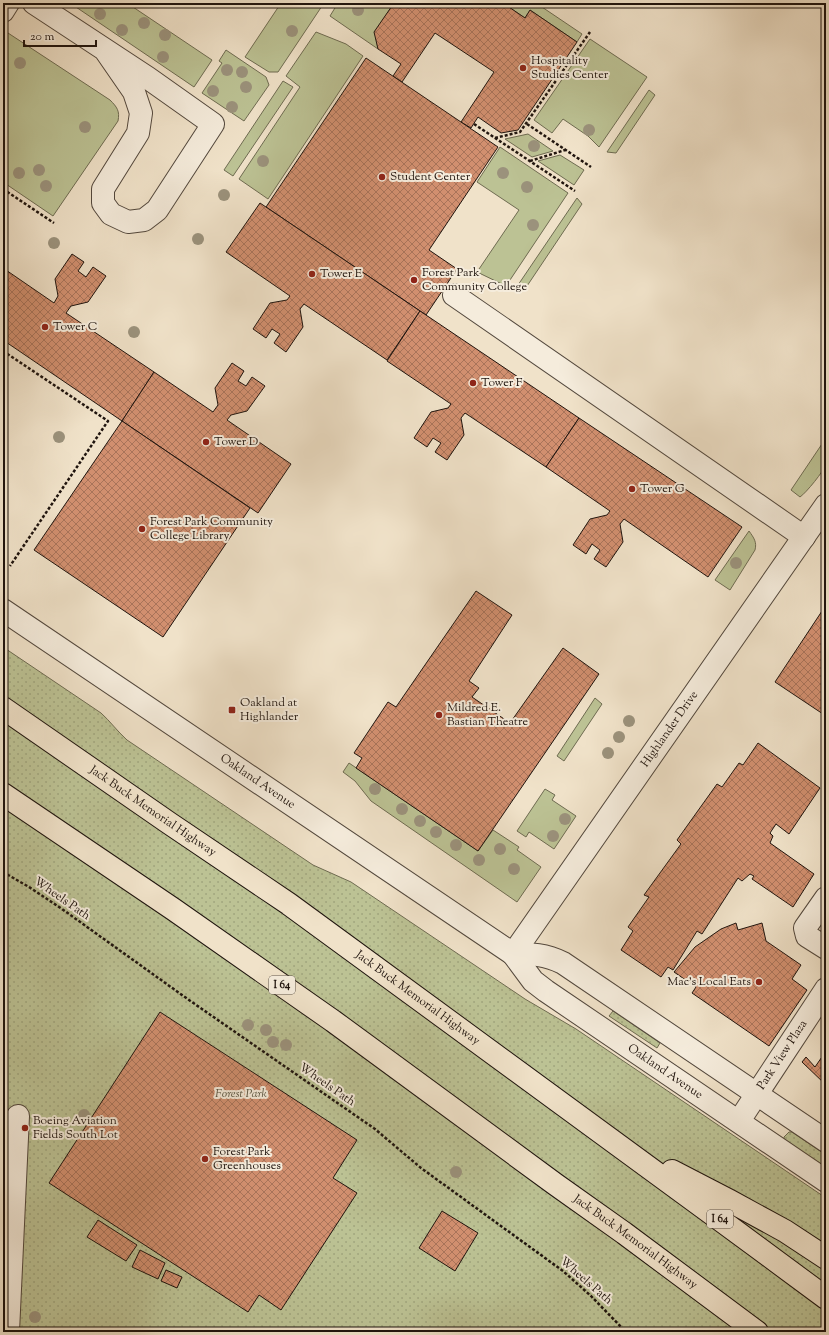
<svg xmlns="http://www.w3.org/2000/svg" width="829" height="1335" font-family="'Sorts Mill Goudy',serif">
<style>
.grass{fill:#bcc294;stroke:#6e6b51}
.park{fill:url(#park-dots);stroke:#6e6b51}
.building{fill:url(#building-cross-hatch);stroke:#1f140e}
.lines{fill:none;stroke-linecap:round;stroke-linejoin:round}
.minor-casing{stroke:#53483d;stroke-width:24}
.highway-casing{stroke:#1f140e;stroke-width:24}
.path{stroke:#1f140e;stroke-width:2.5;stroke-dasharray:3 2;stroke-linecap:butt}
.minor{stroke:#f5ecdc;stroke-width:22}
.highway{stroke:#f0e2c9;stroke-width:22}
.tree{fill:#9b927c}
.poi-dot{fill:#8f2418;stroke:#f5ecdc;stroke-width:1.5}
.labels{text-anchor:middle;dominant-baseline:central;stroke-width:4;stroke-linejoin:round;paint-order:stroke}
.shield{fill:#f5ecdc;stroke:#5f554c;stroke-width:1}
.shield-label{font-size:11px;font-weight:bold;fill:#1f140e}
.poi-label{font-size:12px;fill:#1f140e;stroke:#f5ecdc;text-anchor:start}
.street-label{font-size:12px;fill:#1f140e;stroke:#f5ecdc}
.park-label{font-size:12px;font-style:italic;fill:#56513d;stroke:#f5ecdc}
</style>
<defs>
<pattern id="park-dots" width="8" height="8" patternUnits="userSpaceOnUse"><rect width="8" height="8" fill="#bcc294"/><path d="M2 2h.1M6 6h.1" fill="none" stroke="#a1a67e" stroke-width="1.8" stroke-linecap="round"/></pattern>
<pattern id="building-cross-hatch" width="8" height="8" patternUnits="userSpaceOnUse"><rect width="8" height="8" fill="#d18f6f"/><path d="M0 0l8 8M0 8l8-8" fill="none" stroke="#a9745a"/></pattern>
</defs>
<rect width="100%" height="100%" fill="#f0e2c9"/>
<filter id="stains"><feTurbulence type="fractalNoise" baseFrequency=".005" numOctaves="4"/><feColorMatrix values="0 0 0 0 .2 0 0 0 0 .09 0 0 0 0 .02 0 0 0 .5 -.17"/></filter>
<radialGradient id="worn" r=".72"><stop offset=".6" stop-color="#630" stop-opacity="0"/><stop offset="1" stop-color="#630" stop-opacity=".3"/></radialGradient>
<g class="grass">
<path d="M 70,3 L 127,3 L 212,60 L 194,87 Z"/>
<path d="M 281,3 L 324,3 L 278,72 L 269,72 L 245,57 Z"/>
<path d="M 338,3 L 394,3 L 375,32 L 378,49 L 330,16 Z"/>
<path d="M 503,3 L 536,3 L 582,34 L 577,42 L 530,10 L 525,18 Z"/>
<path d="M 316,32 L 346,44 L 363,56 L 268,199 L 239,179 L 300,87 L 286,76 Z"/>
<path d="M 8,33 L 110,100 C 117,107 120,111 118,121 L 53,216 L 3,182 L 3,41 Z"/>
<path d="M 590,39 L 647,77 L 599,147 L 588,136 L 563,119 L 552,133 L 534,120 Z"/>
<path d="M 226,50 L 266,77 L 269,85 L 244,121 L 202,93 L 222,63 L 219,61 Z"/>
<path d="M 283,81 L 293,87 L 233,176 L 224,170 Z"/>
<path d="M 649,90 L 655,95 L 616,153 L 607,152 Z"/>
<path d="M 528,134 L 553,151 L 532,157 L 505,139 Z"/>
<path d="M 500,147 L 568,193 L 506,286 L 477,272 L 519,210 L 477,182 Z"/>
<path d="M 560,155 L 584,170 L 574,185 L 538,161 Z"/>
<path d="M 577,198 L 582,204 L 525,289 L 518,285 Z"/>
<path d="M 826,438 C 826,445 828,458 826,464 C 824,471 806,493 800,497 L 791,490 Z"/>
<path d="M 749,531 C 754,538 757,542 755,550 L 730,590 L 715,580 Z"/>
<path d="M 595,698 L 602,704 L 564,761 L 557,756 Z"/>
<path d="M 349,763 L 478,851 L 493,830 L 519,847 L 517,850 L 541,867 L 517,902 L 371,801 L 355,781 L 343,772 Z"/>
<path d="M 545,789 L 555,795 L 552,800 L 576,816 L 554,849 L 529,832 L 526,837 L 517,831 Z"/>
</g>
<g class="park">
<path d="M 3,647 L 101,713 C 110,721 117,731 127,740 L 313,865 L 351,882 L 525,999 L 576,1029 L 826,1198 L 826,1332 L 3,1332 Z"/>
<path d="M 613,1011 L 660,1043 L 657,1048 L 609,1016 Z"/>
<path d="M 789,1132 L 792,1132 L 826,1155 L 826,1169 L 784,1140 L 784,1137 Z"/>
</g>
<g class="building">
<path d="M 394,3 L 503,3 L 525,18 L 530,10 L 577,42 L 518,130 L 501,133 L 478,117 L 471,128 L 461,122 L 494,72 L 435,33 L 402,82 L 393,76 L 401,64 L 378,49 L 374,32 Z"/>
<path d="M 366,58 L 498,147 L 429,250 L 457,269 L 426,315 L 266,207 Z"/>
<path d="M 260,203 L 420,311 L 387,360 L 304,304 L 300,309 L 303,327 L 286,352 L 274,343 L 280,334 L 272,329 L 266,338 L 253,329 L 270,303 L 287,300 L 290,296 L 226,252 Z"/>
<path d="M 72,254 L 84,262 L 78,271 L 86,277 L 93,267 L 106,276 L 88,302 L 71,306 L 66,313 L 154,372 L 122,421 L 3,340 L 3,268 L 54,303 L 58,296 L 55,279 Z"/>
<path d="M 420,311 L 579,418 L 546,467 L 465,413 L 461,418 L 464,435 L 447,460 L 435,452 L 441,443 L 433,438 L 427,447 L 414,438 L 431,412 L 448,408 L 451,404 L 387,361 Z"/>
<path d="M 232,363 L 244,371 L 238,381 L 246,386 L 252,377 L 265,386 L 247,411 L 231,415 L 227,420 L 291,464 L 258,513 L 122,421 L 154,372 L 213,412 L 218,405 L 215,388 Z"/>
<path d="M 579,418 L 742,527 L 708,577 L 624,519 L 620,524 L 623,542 L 606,567 L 594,559 L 600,550 L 592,544 L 586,554 L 573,545 L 590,519 L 607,515 L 610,511 L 546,467 Z"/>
<path d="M 122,421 L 250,508 L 163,637 L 34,550 Z"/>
<path d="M 476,591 L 512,615 L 469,681 L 479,688 L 472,697 L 510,723 L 563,648 L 599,674 L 478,851 L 356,768 L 362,758 L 354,753 L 388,702 L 396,707 Z"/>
<path d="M 826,605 L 826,716 L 775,682 Z"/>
<path d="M 758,743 L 820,788 L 789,834 L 776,824 L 770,833 L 773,836 L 770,843 L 814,874 L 793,907 L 752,879 L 754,876 L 750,874 L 742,881 L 738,878 L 702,934 L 697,931 L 673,970 L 668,967 L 661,977 L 621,950 L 633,931 L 628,927 L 649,897 L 644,895 L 681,844 L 677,840 L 717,784 L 722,787 L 739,763 L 743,765 Z"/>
<path d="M 736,923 L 738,930 L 762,923 L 766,941 L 801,965 L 792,979 L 807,990 L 769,1046 L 692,993 L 696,987 L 674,972 L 695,947 L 721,929 Z"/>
<path d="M 160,1012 L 357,1140 L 333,1178 L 357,1193 L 281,1310 L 259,1295 L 248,1312 L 49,1183 Z"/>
<path d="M 826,1051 L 826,1085 L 802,1062 L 806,1057 L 815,1067 Z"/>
<path d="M 442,1211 L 478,1233 L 455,1271 L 419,1248 Z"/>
<path d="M 98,1220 L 137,1245 L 126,1261 L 87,1237 Z"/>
<path d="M 140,1250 L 165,1263 L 158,1279 L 132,1267 Z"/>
<path d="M 166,1270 L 182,1277 L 177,1288 L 161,1281 Z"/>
</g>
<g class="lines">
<defs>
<g id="minor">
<path d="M 34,3 L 148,78 L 213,124 L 157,210 L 144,220 L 128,222 L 111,214 L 103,203 L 103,189 L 138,133 L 141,113 L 134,92 L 105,50"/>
<path d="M 3,11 L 8,3"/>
<path d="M 454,295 L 804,537"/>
<path id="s1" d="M 3,610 L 513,954 L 533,981 L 546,991 L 826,1181"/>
<path d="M 826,898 L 805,928 L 807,936 L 826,948"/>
<path id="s2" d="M 513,954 L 826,505"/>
<path d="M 513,954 C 532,954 545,954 563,963 L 826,1141"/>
<path id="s3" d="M 739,1121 L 826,989"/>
<path d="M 8,1332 L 18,1116"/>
</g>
<g id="highway">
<path id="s4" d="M 3,708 L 169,823 L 289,904 L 726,1224 L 826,1298"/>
<path id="s5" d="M 3,794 L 173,909 L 333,1021 L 555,1184 L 624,1233 L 757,1332"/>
<path d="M 672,1171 L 730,1201 L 785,1231 L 826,1258"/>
</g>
</defs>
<use href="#minor" class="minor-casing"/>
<use href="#highway" class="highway-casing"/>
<g class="path">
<path d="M 474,124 L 575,191"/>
<path d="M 527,124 L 591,167"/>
<path d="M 495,138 L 520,132 L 590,32"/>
<path d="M 530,161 L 565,150"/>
<path d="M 3,189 L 54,223"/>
<path d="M 3,351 L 108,421 L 10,566"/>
<path d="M 3,872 L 29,887 L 62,909 L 189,1000 L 375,1129 L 421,1168 L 563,1271 L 591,1296 L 626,1332"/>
<path d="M 4,887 L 5,873"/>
</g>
<use href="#minor" class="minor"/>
<use href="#highway" class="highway"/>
</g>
<g class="tree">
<circle cx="358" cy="10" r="6"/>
<circle cx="100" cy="14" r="6"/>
<circle cx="144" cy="23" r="6"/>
<circle cx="122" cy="30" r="6"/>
<circle cx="292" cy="31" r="6"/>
<circle cx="165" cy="35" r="6"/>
<circle cx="163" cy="57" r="6"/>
<circle cx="20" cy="63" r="6"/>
<circle cx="227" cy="70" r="6"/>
<circle cx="242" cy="72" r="6"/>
<circle cx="246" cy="87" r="6"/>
<circle cx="213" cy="91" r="6"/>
<circle cx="232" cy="107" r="6"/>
<circle cx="85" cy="127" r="6"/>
<circle cx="589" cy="130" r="6"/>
<circle cx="534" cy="146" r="6"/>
<circle cx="263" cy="161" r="6"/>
<circle cx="39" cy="170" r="6"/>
<circle cx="19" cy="173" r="6"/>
<circle cx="503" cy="173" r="6"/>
<circle cx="46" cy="186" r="6"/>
<circle cx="527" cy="187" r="6"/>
<circle cx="224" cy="195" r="6"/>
<circle cx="533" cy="225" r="6"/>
<circle cx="198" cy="239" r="6"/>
<circle cx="54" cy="243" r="6"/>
<circle cx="134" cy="332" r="6"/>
<circle cx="59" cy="437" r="6"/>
<circle cx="736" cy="563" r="6"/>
<circle cx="629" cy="721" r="6"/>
<circle cx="619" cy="737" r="6"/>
<circle cx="608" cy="753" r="6"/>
<circle cx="375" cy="789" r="6"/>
<circle cx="402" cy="809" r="6"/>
<circle cx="565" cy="819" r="6"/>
<circle cx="420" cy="821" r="6"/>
<circle cx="436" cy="832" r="6"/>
<circle cx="553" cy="836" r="6"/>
<circle cx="456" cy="845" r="6"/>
<circle cx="500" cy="849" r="6"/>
<circle cx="479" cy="860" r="6"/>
<circle cx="514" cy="869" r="6"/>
<circle cx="248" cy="1025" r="6"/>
<circle cx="266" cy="1030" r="6"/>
<circle cx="273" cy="1042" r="6"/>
<circle cx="286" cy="1045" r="6"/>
<circle cx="84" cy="1115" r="6"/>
<circle cx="456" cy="1172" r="6"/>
<circle cx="35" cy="1317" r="6"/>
</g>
<g class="poi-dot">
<circle cx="523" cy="68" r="4"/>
<circle cx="382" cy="177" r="4"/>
<circle cx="312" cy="274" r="4"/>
<circle cx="414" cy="280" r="4"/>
<circle cx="45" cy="327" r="4"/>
<circle cx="473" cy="383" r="4"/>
<circle cx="206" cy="442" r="4"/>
<circle cx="632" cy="489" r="4"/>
<circle cx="142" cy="529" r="4"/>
<rect x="228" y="706" width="8" height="8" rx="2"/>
<circle cx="439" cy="715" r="4"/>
<circle cx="759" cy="982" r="4"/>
<circle cx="25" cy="1128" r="4"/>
<circle cx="205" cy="1159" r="4"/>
</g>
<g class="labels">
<g class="shield">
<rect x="269" y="976" width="26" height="18" rx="3"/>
<rect x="707" y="1210" width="26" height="18" rx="3"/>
</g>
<g class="shield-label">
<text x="282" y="985">I 64</text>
<text x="720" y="1219">I 64</text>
</g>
<g class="poi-label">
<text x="531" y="61">Hospitality<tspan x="531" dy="14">Studies Center</tspan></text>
<text x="390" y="177">Student Center</text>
<text x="422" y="273">Forest Park<tspan x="422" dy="14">Community College</tspan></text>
<text x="320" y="274">Tower E</text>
<text x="53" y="327">Tower C</text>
<text x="481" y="383">Tower F</text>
<text x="214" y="442">Tower D</text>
<text x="640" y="489">Tower G</text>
<text x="150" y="522">Forest Park Community<tspan x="150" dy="14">College Library</tspan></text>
<text x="240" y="703">Oakland at<tspan x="240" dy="14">Highlander</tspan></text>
<text x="447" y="708">Mildred E.<tspan x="447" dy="14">Bastian Theatre</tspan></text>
<text x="751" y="982" text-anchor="end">Mac's Local Eats</text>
<text x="33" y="1121">Boeing Aviation<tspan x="33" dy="14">Fields South Lot</tspan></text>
<text x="213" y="1152">Forest Park<tspan x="213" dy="14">Greenhouses</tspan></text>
</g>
<g class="street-label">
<text stroke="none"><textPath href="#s2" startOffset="274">Highlander Drive</textPath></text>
<text stroke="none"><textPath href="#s1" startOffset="307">Oakland Avenue</textPath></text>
<text stroke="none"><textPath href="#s4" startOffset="182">Jack Buck Memorial Highway</textPath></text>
<text transform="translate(62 899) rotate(35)">Wheels Path</text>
<text stroke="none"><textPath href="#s4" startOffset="506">Jack Buck Memorial Highway</textPath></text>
<text stroke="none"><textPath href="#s3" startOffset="79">Park View Plaza</textPath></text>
<text stroke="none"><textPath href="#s1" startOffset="809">Oakland Avenue</textPath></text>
<text transform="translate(327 1085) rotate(35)">Wheels Path</text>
<text stroke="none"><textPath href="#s5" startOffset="775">Jack Buck Memorial Highway</textPath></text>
<text transform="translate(586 1281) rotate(41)">Wheels Path</text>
</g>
<g class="park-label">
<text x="241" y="1094">Forest Park</text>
</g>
</g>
<rect width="829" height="1335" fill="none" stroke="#f0e2c9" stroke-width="16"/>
<rect x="4" y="4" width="821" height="1327" fill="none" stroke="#1f140e" stroke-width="2"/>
<rect x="8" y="8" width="813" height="1319" fill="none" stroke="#1f140e"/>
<path d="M24 40v6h72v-6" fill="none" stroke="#1f140e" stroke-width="2"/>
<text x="30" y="40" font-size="12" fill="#1f140e" stroke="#f5ecdc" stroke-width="3" paint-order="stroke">20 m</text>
<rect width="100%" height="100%" filter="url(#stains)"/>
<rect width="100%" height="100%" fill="url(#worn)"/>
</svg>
